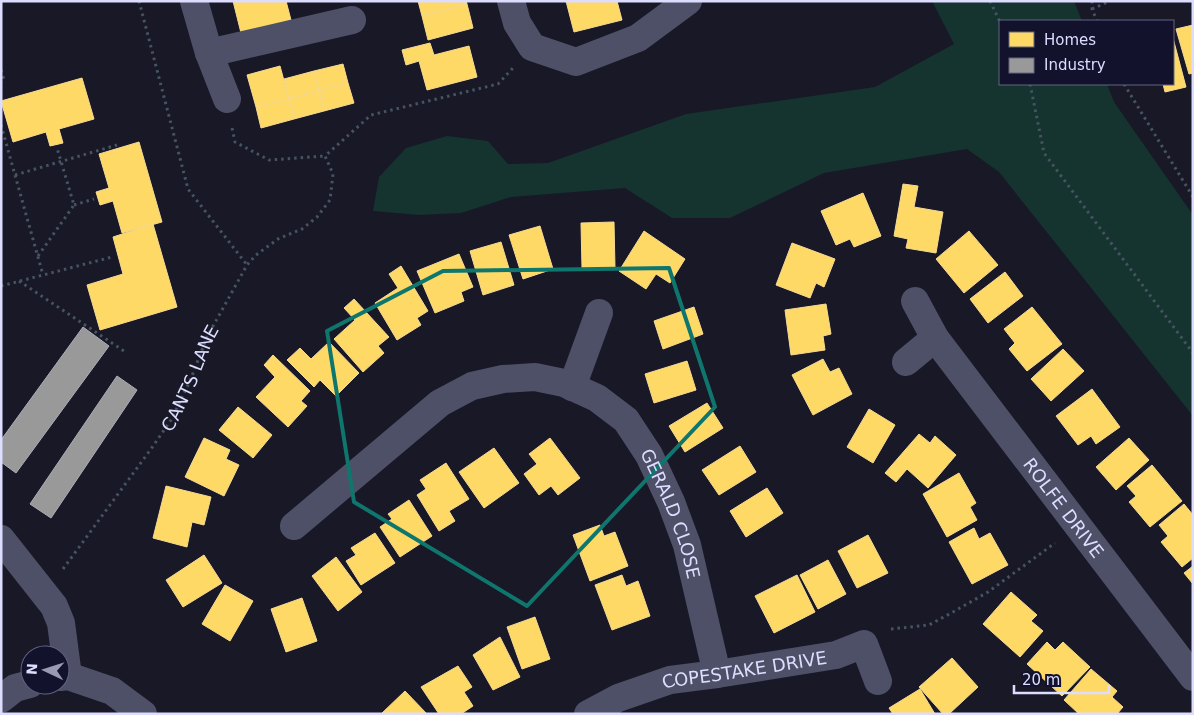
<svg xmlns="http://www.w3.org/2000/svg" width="1194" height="715" font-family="'DejaVu Sans',sans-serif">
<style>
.green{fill:#15332f}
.homes{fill:#ffd966;stroke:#f5da94}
.industry{fill:#999;stroke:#adaeb8}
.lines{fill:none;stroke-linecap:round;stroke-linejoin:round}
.path{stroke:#455460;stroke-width:3;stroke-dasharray:2.5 4;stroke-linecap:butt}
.minor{stroke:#4d5067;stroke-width:28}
.tertiary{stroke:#4d5067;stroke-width:28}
.marked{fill:none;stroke:#0f766e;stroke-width:4;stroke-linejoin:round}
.labels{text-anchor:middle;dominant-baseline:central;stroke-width:5;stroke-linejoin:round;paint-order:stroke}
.street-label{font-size:18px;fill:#dddeff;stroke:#12122d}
</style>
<rect width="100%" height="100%" fill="#181827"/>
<path class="green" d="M 932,1 L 1074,1 L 1082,21 L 1000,21 L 1000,84 L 1107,84 L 1114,102 L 1193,215 L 1193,416 L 999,172 L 967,149 L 824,173 L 730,218 L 672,218 L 625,188 L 511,197 L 461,213 L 419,215 L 373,211 L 379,177 L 406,148 L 447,136 L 488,141 L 508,164 L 548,163 L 686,114 L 875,87 L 954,44 Z"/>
<g class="homes">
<path d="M 233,1 L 286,1 L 291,20 L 241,33 Z"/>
<path d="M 418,1 L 466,1 L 467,4 L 422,16 Z"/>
<path d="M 566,1 L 617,1 L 622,20 L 574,32 Z"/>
<path d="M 467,4 L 473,28 L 428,40 L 422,16 Z"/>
<path d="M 1193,25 L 1193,73 L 1189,74 L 1176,29 Z"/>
<path d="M 1173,38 L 1186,87 L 1165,92 L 1163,84 L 1173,84 Z"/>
<path d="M 430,43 L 434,55 L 469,46 L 477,77 L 427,90 L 419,61 L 406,65 L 402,50 Z"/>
<path d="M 343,64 L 348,83 L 319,91 L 314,71 Z"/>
<path d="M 280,66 L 289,99 L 256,107 L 247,75 Z"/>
<path d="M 314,71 L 319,91 L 289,99 L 284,79 Z"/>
<path d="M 82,78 L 94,119 L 59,129 L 63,143 L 50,146 L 46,132 L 13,142 L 1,101 Z"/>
<path d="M 348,83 L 354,103 L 324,111 L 319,91 Z"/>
<path d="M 319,91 L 324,111 L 294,119 L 289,99 Z"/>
<path d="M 289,99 L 294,119 L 261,128 L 256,107 Z"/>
<path d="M 139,142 L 162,222 L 122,233 L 113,201 L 100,205 L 96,192 L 109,188 L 99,154 Z"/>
<path d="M 903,184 L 918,186 L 914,207 L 943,212 L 936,253 L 906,248 L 908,239 L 894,236 Z"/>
<path d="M 863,193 L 881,236 L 854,247 L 850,239 L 836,245 L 821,211 Z"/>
<path d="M 614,222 L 615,268 L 582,268 L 581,223 Z"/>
<path d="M 153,224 L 177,307 L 100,330 L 87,285 L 123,274 L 113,237 Z"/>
<path d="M 540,226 L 553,269 L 523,279 L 509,235 Z"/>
<path d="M 644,231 L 685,259 L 670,283 L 656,274 L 646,289 L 619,271 Z"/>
<path d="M 969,231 L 998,265 L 964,293 L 936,259 Z"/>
<path d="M 501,242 L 514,285 L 483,295 L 470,251 Z"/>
<path d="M 792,243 L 835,259 L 824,287 L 816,283 L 810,298 L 776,285 Z"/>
<path d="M 459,254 L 473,287 L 461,292 L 464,301 L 435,313 L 417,271 Z"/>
<path d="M 401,266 L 428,311 L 417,318 L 421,325 L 397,340 L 375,303 L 398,288 L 389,274 Z"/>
<path d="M 1005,272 L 1023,296 L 988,323 L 970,299 Z"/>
<path d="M 354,299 L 389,337 L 378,346 L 384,353 L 363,372 L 334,339 L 355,320 L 344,308 Z"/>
<path d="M 826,304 L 831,334 L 823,336 L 825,350 L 791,355 L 785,310 Z"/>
<path d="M 694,307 L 703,334 L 663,349 L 654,321 Z"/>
<path d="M 1032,307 L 1062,344 L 1027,371 L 1009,349 L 1015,343 L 1004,329 Z"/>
<path d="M 329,342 L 359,373 L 336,396 L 320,380 L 314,387 L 287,360 L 300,348 L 311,359 Z"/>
<path d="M 1063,349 L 1084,371 L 1051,401 L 1031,379 Z"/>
<path d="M 273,355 L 310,391 L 301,401 L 307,406 L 288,427 L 256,397 L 275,377 L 264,365 Z"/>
<path d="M 823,359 L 830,372 L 839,368 L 852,394 L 813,415 L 792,375 Z"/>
<path d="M 687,361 L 696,390 L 654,403 L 645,374 Z"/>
<path d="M 1092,389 L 1120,427 L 1096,444 L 1091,436 L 1078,445 L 1056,416 Z"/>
<path d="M 707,403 L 723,428 L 685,452 L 669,426 Z"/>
<path d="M 238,407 L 272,435 L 253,458 L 219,430 Z"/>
<path d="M 869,409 L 895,425 L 873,463 L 847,447 Z"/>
<path d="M 919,434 L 930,443 L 935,436 L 956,455 L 928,488 L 907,469 L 896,482 L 885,473 Z"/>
<path d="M 204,438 L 230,450 L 226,459 L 239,465 L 224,496 L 185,477 Z"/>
<path d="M 550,438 L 580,478 L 558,495 L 551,486 L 539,495 L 524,474 L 537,464 L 529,454 Z"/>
<path d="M 1129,438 L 1149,460 L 1116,490 L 1096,467 Z"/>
<path d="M 740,446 L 756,472 L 719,495 L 702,470 Z"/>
<path d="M 494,448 L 519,483 L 484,508 L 459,472 Z"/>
<path d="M 446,463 L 469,499 L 449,511 L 455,521 L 439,531 L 417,495 L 426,489 L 420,480 Z"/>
<path d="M 1152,465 L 1182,501 L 1150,527 L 1129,502 L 1136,496 L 1127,486 Z"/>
<path d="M 959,473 L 976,503 L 970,507 L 977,520 L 947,537 L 923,494 Z"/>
<path d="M 166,486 L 211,497 L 204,525 L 192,522 L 187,547 L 153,538 Z"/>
<path d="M 767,488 L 783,513 L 746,537 L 730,511 Z"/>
<path d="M 409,500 L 432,536 L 400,557 L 380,527 L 392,519 L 388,514 Z"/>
<path d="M 1184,504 L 1193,515 L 1193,558 L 1182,567 L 1161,542 L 1168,536 L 1159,525 Z"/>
<path d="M 600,525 L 604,536 L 615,532 L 628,566 L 590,581 L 573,535 Z"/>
<path d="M 974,528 L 979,539 L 990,533 L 1008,565 L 972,584 L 949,542 Z"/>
<path d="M 375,533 L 395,563 L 361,585 L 346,561 L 356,555 L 351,548 Z"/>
<path d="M 868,535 L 888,573 L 857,588 L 838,551 Z"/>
<path d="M 204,555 L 222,583 L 183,607 L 166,580 Z"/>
<path d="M 336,557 L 362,592 L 338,611 L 312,576 Z"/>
<path d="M 828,560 L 846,594 L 818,609 L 800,575 Z"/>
<path d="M 1193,566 L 1193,584 L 1184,573 Z"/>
<path d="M 622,575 L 626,586 L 638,581 L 650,616 L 612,630 L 595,585 Z"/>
<path d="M 797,575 L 815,612 L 774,633 L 755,596 Z"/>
<path d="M 225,585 L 253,601 L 230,641 L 202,624 Z"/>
<path d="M 1011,592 L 1037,615 L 1031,621 L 1043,631 L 1020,657 L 983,624 Z"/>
<path d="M 302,598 L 317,641 L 286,652 L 271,609 Z"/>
<path d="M 535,617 L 550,659 L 522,669 L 507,627 Z"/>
<path d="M 500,637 L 520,677 L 493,690 L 473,655 Z"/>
<path d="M 1047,642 L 1055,650 L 1063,642 L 1090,667 L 1062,696 L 1027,664 Z"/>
<path d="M 952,658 L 978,687 L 949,714 L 943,714 L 919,687 Z"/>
<path d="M 458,666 L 472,687 L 464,692 L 473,706 L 461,714 L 439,714 L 421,687 Z"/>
<path d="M 1091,669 L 1117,691 L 1112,697 L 1123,707 L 1117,714 L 1079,714 L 1064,700 Z"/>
<path d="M 920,689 L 935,714 L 893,714 L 889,708 Z"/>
<path d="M 405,691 L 427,714 L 381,714 Z"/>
</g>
<g class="industry">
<path d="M 83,327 L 109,346 L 16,473 L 1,462 L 1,440 Z"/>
<path d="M 117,376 L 137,390 L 51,518 L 30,504 Z"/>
</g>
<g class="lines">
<g class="path">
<path d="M 139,1 L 188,189 L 247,265"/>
<path d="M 990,1 L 1000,22"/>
<path d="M 1092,1 L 1092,9 L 1097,21"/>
<path d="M 1092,9 L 1110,1"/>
<path d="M 1,70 L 4,80 L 1,82"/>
<path d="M 1030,84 L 1044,153 L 1193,353"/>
<path d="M 1124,84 L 1193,197"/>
<path d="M 1,125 L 43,275"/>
<path d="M 232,128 L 235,142 L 269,160 L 325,156"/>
<path d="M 15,175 L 117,145"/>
<path d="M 74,205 L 94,199"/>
<path d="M 38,256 L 74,205 L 57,148"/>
<path d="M 19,281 L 124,351"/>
<path d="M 1,286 L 112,257"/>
<path id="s1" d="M 63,569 L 151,449 L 171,420 L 190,381 L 207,337 L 247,265 L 256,255 L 278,239 L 302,229 L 317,217 L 330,200 L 333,174 L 325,156 L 371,115 L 498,84 L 513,68"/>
<path d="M 891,629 L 929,625 L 953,612 L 988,592 L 1055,543"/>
</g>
<g class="minor">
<path d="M 194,1 L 209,53 L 227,99"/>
<path d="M 511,1 L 517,23 L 532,47 L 576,62 L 638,38 L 688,1"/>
<path d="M 209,53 L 352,20"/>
<path id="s2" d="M 915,301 L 935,338 L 1193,677"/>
<path d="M 906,362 L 935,338"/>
<path d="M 572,387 L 599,313"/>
<path id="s3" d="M 294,526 L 440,403 L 472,386 L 503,379 L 535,377 L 564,383 L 597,398 L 626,420 L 649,455 L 671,502 L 687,545 L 717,674"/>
<path d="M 1,539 L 54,606 L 61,623 L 68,676"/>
<path id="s4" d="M 588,714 L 618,698 L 670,680 L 717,674 L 836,655 L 864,644 L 878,681"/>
</g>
<g class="tertiary">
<path d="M 60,677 L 68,676 L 112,691 L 143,714"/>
<path d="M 1,699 L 15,688 L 30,684"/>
</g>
</g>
<path class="marked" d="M 669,268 L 715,407 L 527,606 L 354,502 L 327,331 L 443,271 Z"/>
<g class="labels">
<g class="street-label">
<text stroke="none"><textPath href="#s1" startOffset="230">CANTS LANE</textPath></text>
<text stroke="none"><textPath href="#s2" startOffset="255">ROLFE DRIVE</textPath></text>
<text stroke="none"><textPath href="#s3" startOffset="498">GERALD CLOSE</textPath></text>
<text stroke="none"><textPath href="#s4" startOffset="164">COPESTAKE DRIVE</textPath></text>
</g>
</g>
<rect width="1194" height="715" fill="none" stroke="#dddeff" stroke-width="5"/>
<rect x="999" y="20" width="175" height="65" fill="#12122d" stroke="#636481"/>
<rect x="1009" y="32" width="25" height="15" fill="#ffd966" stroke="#636481"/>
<text x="1044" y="45" font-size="15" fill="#dddeff">Homes</text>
<rect x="1009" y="58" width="25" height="15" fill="#999999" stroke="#636481"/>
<text x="1044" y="70" font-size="15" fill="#dddeff">Industry</text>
<g transform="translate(45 670) rotate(274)"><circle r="24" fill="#12122d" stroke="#636481"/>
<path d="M0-4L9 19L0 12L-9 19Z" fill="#9899b3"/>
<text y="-8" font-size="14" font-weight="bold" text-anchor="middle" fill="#dddeff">N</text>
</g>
<path d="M1014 685v8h95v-8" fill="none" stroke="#dddeff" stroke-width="2.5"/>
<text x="1022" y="685" font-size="15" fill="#dddeff" stroke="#12122d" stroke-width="4" paint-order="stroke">20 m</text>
</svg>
